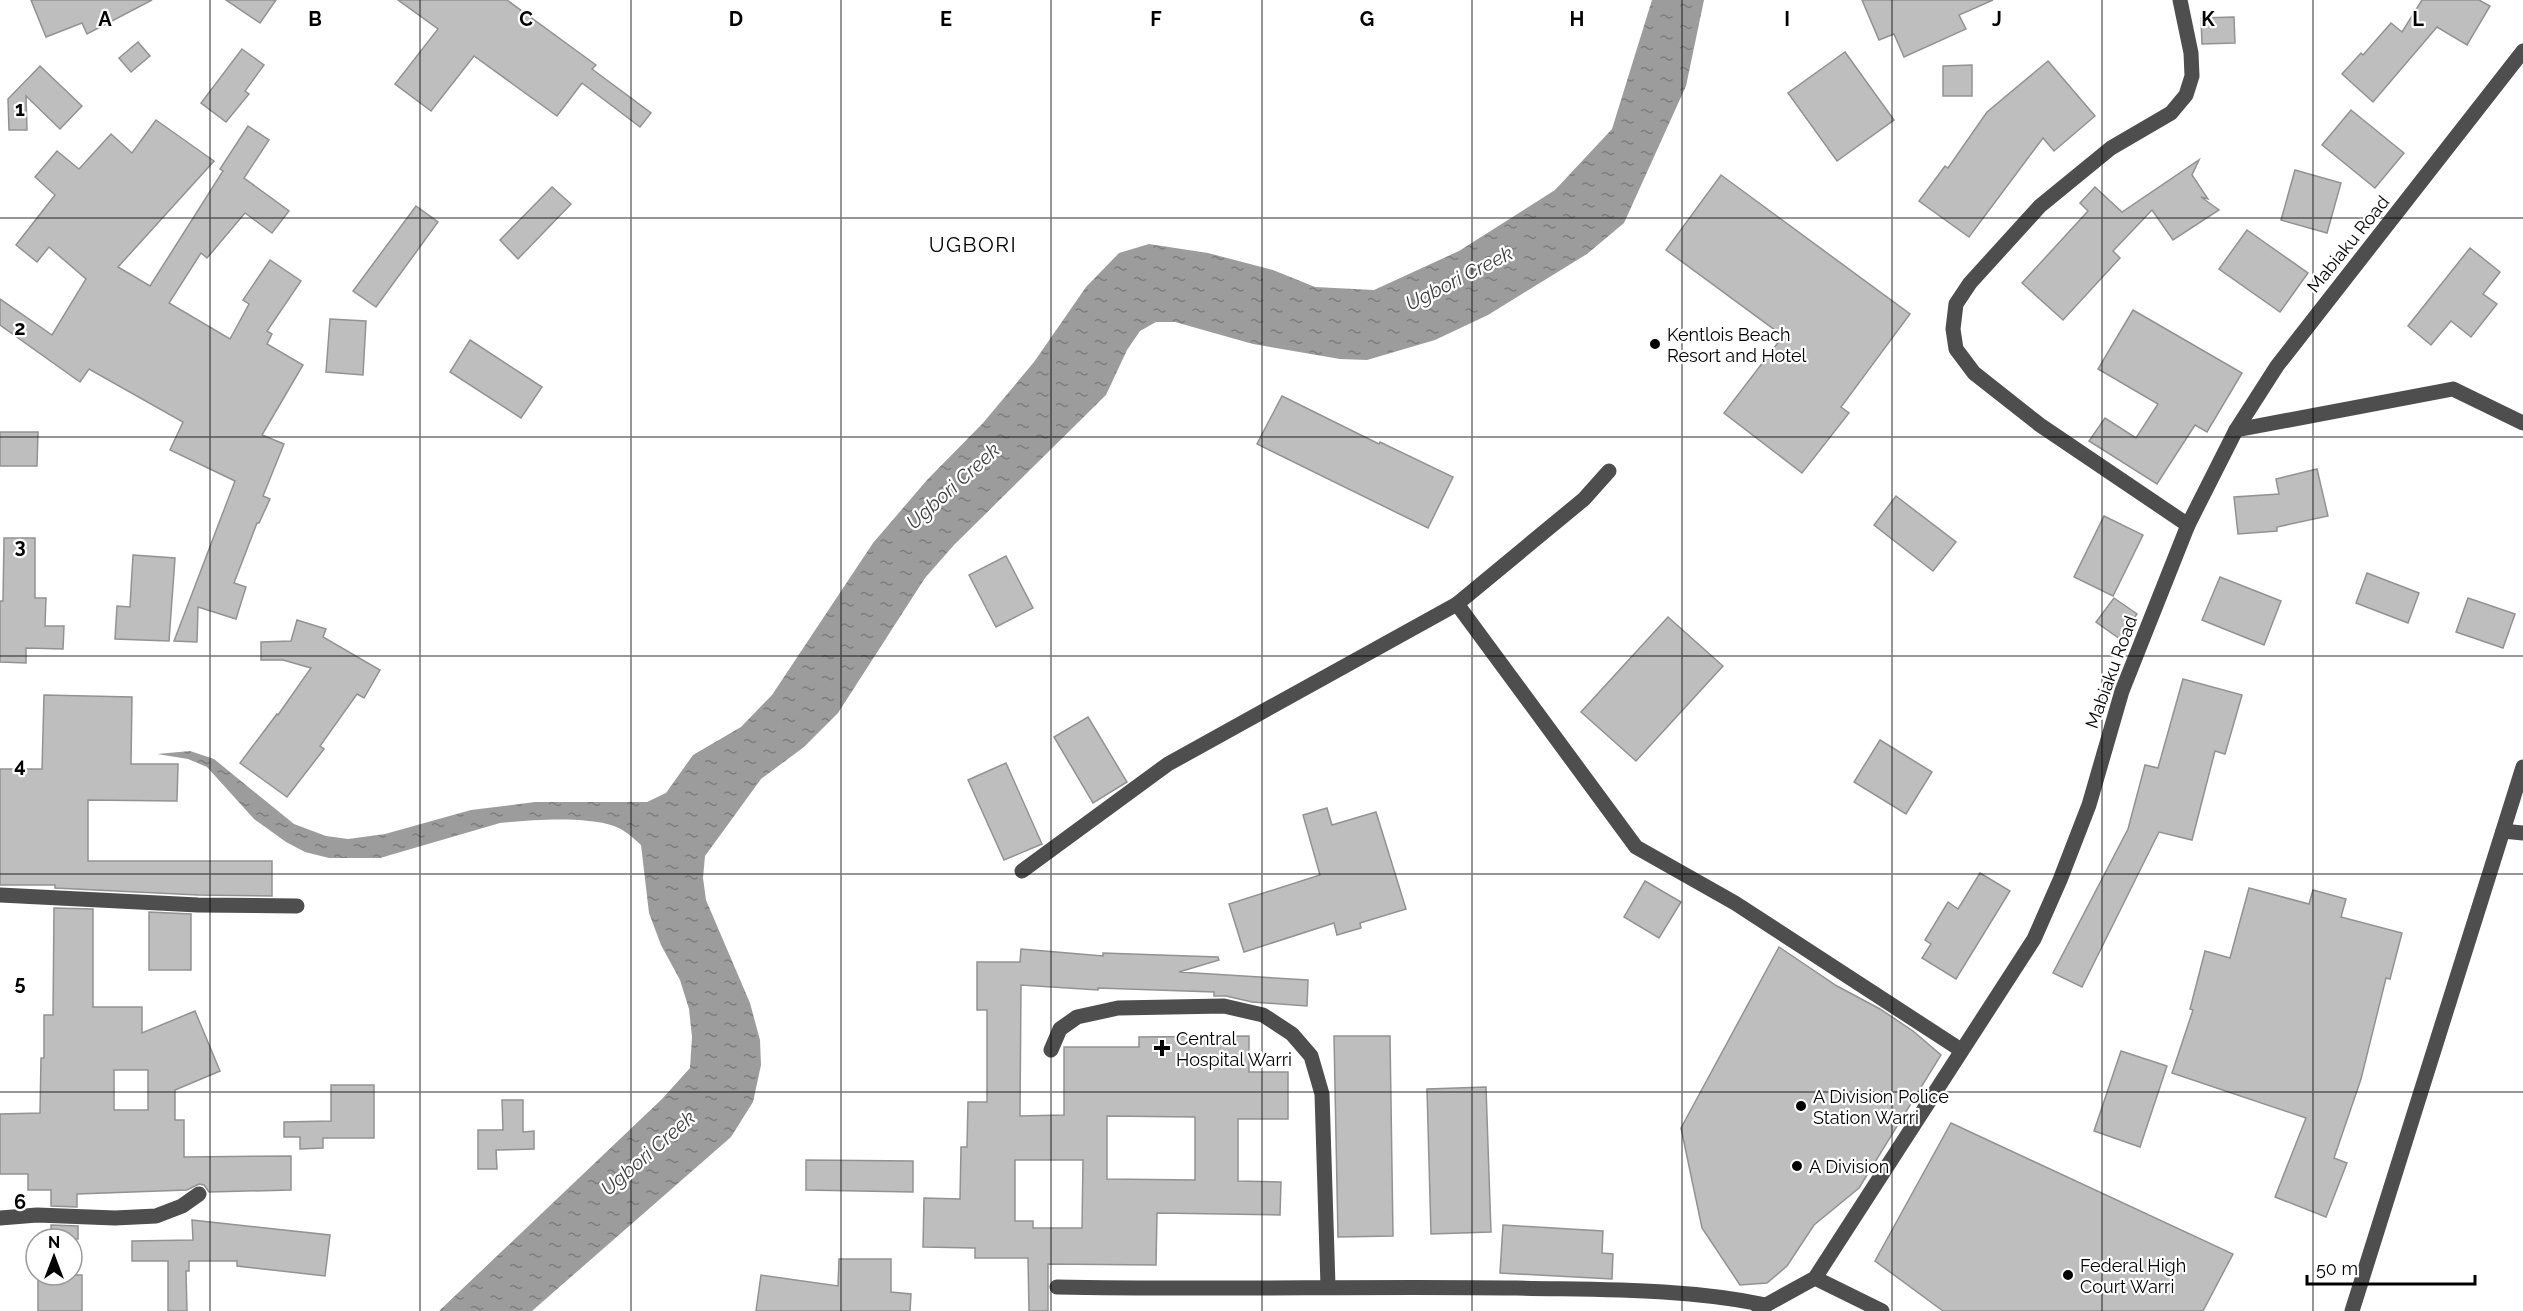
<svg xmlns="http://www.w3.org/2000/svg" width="2523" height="1311" font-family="Raleway,sans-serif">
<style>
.water{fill:url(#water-ripples)}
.building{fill:#bebebe;stroke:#929292;stroke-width:1.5;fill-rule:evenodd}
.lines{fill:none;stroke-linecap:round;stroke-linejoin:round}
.minor{stroke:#4e4e4e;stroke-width:15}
.grid{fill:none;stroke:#000;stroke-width:1.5;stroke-opacity:0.55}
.poi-dot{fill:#000;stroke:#fff;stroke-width:2}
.labels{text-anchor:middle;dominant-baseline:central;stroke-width:4.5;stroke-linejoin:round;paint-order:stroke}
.street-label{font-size:18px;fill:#000;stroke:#fff}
.poi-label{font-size:18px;fill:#000;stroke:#fff;text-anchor:start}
.water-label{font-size:20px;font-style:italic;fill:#3d3d3d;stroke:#fff}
.quarter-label{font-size:21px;letter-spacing:1.5px;fill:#000;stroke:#fff}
.grid-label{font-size:20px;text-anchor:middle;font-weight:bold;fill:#000;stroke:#fff;stroke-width:4.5;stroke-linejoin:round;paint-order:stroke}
</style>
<defs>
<pattern id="water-ripples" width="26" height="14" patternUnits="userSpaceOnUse" patternTransform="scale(1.5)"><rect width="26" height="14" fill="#9c9c9c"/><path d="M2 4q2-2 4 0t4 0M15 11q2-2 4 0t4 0" fill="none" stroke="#7d7d7d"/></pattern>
</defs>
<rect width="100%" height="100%" fill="#fff"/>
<path class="water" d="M 1652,0 L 1704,0 L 1686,86 L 1624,223 L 1587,254 L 1488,315 L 1435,340 L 1367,360 L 1340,359 L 1253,344 L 1175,322 L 1156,322 L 1140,331 L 1127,350 L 1106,395 L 954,545 L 925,578 L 838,713 L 804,747 L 761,779 L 705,856 L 703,878 L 706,900 L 750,1003 L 760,1040 L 761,1065 L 753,1102 L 731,1137 L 532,1311 L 439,1311 L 662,1099 L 690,1068 L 692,1037 L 689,1009 L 680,980 L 661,945 L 649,913 L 641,845 C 632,837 625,830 614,826 C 583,816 533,820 500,823 L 380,858 L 329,858 L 305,852 L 286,842 L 254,819 L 207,767 L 188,759 L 157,754 L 190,751 L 214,759 L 294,824 L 326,836 L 348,839 L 385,834 L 471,810 L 535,802 L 647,802 L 666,793 L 693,755 L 741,727 L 772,695 L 873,543 L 927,480 L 983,423 L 1034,362 L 1086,287 L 1119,253 L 1149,244 L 1208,253 L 1273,270 L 1315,287 L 1374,290 L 1459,251 L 1555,190 L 1612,129 Z"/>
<g class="building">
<path d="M 31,0 L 152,0 L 87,34 L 82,23 L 46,37 Z"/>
<path d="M 226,0 L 276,0 L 260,23 Z"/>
<path d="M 398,0 L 507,0 L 596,65 L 592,69 L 651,113 L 640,127 L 582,83 L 557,116 L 474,56 L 431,111 L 395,84 L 438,29 Z"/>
<path d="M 1862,0 L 1993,0 L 1959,15 L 1966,29 L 1904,57 L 1894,34 L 1879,40 Z"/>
<path d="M 2422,0 L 2479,0 L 2490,6 L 2467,45 L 2437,27 L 2373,102 L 2342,74 L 2361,53 L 2363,55 L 2391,23 L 2402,32 Z"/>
<path d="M 2234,17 L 2235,43 L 2202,44 L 2201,18 Z"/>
<path d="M 138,42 L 150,56 L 131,72 L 119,58 Z"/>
<path d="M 242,49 L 264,65 L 245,91 L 249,94 L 226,122 L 201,103 Z"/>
<path d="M 1845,52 L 1894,120 L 1837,161 L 1788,93 Z"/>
<path d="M 2048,61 L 2095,116 L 2054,151 L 2043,138 L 1969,237 L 1919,201 L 1945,166 L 1948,168 L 1987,112 Z"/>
<path d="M 1972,65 L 1972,96 L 1943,96 L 1943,66 Z"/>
<path d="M 40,66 L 82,106 L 60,129 L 26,96 L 27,130 L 9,130 L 8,99 Z"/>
<path d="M 2351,110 L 2404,153 L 2375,188 L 2322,145 Z"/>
<path d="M 156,120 L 214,161 L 118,267 L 150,286 L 223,171 L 220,169 L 248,126 L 269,140 L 244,178 L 289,211 L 272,233 L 245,213 L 207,258 L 201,253 L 169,303 L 230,339 L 249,304 L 243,300 L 270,260 L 301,281 L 267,331 L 272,334 L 267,344 L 303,365 L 262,435 L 284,444 L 263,496 L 270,499 L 259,523 L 257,523 L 234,583 L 246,587 L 236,619 L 198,607 L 197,642 L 174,641 L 235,481 L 170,450 L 183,422 L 89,369 L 80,382 L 0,325 L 0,299 L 52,335 L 86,279 L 49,247 L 37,262 L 16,245 L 55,195 L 35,177 L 57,151 L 79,169 L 111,134 L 132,153 Z"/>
<path d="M 2199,160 L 2192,175 L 2208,199 L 2201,197 L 2219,210 L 2173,240 L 2152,210 L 2113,251 L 2120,258 L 2063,320 L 2022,283 L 2088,211 L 2080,203 L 2095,187 L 2122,212 Z"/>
<path d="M 2295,170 L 2341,183 L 2327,233 L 2281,220 Z"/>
<path d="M 1721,175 L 1910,314 L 1841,407 L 1849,413 L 1802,473 L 1724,413 L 1783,336 L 1666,250 Z"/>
<path d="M 552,187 L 571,204 L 518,259 L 500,240 Z"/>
<path d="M 416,206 L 438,222 L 376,307 L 353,291 Z"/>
<path d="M 2247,230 L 2308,273 L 2280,312 L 2219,269 Z"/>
<path d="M 2470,248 L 2500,272 L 2483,294 L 2497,304 L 2471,337 L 2451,321 L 2431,345 L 2408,326 Z"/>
<path d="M 2133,310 L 2242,373 L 2207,432 L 2195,425 L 2157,484 L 2089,441 L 2105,418 L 2136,438 L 2158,404 L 2098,369 Z"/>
<path d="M 330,319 L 366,321 L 363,375 L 326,372 Z"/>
<path d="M 470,340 L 542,387 L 521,418 L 450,372 Z"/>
<path d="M 1282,396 L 1379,444 L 1380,442 L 1453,477 L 1428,528 L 1257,444 Z"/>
<path d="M 0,432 L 38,432 L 37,466 L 0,466 Z"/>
<path d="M 2317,469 L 2328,516 L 2277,527 L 2277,531 L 2238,534 L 2234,497 L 2279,494 L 2276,479 Z"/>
<path d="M 1896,496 L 1956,542 L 1933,571 L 1874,525 Z"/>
<path d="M 2104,516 L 2143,535 L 2113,596 L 2074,577 Z"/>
<path d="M 4,538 L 35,538 L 35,598 L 46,598 L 45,626 L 64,626 L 63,649 L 26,648 L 26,663 L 0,662 L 0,601 L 3,601 Z"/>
<path d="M 133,555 L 175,558 L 169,641 L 115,639 L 117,606 L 130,607 Z"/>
<path d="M 1006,556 L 1033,608 L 996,627 L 969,575 Z"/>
<path d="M 2367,573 L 2419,593 L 2408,623 L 2356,603 Z"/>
<path d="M 2220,577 L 2281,601 L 2264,645 L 2202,620 Z"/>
<path d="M 2114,598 L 2137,614 L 2120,639 L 2096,622 Z"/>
<path d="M 2468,598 L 2515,614 L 2503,648 L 2456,632 Z"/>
<path d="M 1668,617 L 1723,666 L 1636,761 L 1581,712 Z"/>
<path d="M 297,620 L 326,629 L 323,637 L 380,670 L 364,698 L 357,694 L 320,746 L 324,749 L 287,797 L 240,763 L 277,714 L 278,715 L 311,668 L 283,660 L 261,660 L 261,642 L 291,641 Z"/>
<path d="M 2183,679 L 2242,695 L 2225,754 L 2215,751 L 2192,840 L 2159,832 L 2082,987 L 2053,973 L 2128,829 L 2145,765 L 2158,768 Z"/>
<path d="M 44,695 L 132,697 L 131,764 L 178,764 L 177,801 L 88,800 L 88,861 L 272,861 L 272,896 L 198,895 L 55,888 L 55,885 L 0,885 L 0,769 L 42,769 Z"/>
<path d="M 1088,717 L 1127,782 L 1093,803 L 1054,737 Z"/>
<path d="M 1880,740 L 1932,772 L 1906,814 L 1854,782 Z"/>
<path d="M 1006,763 L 1042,844 L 1004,860 L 968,780 Z"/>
<path d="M 1327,808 L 1332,825 L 1376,812 L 1406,909 L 1360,923 L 1361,928 L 1337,935 L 1334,923 L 1244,952 L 1229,904 L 1320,875 L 1303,815 Z"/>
<path d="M 1980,873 L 2010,891 L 1956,979 L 1922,958 L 1931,944 L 1925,940 L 1948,902 L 1958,909 Z"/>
<path d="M 1645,881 L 1681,902 L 1659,938 L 1624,917 Z"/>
<path d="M 2249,888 L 2309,904 L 2313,890 L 2346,899 L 2341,917 L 2402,933 L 2390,979 L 2386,978 L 2361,1079 L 2334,1158 L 2347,1163 L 2326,1217 L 2275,1197 L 2306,1118 L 2172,1073 L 2193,1010 L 2190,1009 L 2205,951 L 2230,958 Z"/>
<path d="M 54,908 L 93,909 L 93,1007 L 142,1007 L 142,1033 L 195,1011 L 220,1071 L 175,1090 L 175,1120 L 184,1120 L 184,1157 L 291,1156 L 291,1190 L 209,1192 L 204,1185 L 199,1184 L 187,1190 L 77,1194 L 77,1207 L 51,1206 L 51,1190 L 28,1190 L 28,1174 L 0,1174 L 0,1114 L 40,1113 L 41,1058 L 44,1058 L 44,1015 L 53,1015 ZM 114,1070 L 148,1070 L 148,1110 L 114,1110 Z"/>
<path d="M 149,912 L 191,914 L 191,970 L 149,970 Z"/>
<path d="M 1779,947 L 1837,986 L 1880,1009 L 1913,1031 L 1941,1055 L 1859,1188 L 1814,1225 L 1787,1266 L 1767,1283 L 1740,1285 L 1702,1228 L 1681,1128 Z"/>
<path d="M 1021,949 L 1103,956 L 1103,953 L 1218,957 L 1219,960 L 1179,972 L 1308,980 L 1307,1006 L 1252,1002 L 1226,996 L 1214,996 L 1214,992 L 1098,988 L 1098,990 L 1021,985 L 1020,1116 L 1064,1115 L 1064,1047 L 1139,1047 L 1139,1037 L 1249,1036 L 1249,1072 L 1288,1072 L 1288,1119 L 1238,1119 L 1238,1181 L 1281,1182 L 1280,1215 L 1157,1213 L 1156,1265 L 1048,1264 L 1048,1311 L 1029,1311 L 1028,1258 L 975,1258 L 975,1248 L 923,1247 L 924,1198 L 960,1199 L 961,1147 L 967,1147 L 968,1102 L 987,1102 L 987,1010 L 977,1010 L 977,962 L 1020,962 ZM 1107,1116 L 1195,1117 L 1195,1180 L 1107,1179 ZM 1015,1160 L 1083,1160 L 1082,1228 L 1033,1228 L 1033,1221 L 1015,1221 Z"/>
<path d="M 1334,1036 L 1390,1036 L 1393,1236 L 1338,1237 Z"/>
<path d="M 2121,1051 L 2167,1066 L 2140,1147 L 2094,1131 Z"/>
<path d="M 331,1085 L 374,1085 L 374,1138 L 323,1138 L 323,1148 L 300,1149 L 300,1137 L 284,1137 L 284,1122 L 331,1121 Z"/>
<path d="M 1486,1087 L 1491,1232 L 1431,1234 L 1427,1089 Z"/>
<path d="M 502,1100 L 523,1100 L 523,1132 L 534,1131 L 534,1149 L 496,1150 L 497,1169 L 478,1169 L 478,1130 L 503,1130 Z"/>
<path d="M 1951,1123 L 2233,1254 L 2203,1311 L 1943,1311 L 1875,1261 Z"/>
<path d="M 806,1160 L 913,1161 L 913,1192 L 806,1190 Z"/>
<path d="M 192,1220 L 330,1235 L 325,1276 L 237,1266 L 237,1261 L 189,1261 L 189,1271 L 186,1271 L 187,1311 L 168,1311 L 168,1261 L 132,1261 L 132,1241 L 193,1240 Z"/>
<path d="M 51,1225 L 78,1226 L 78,1239 L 51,1239 Z"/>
<path d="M 1503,1225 L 1603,1231 L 1602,1253 L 1613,1254 L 1612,1279 L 1500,1273 Z"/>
<path d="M 839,1259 L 891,1259 L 891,1292 L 911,1294 L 910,1311 L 756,1311 L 761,1275 L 838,1286 Z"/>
<rect x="38" y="1275" width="44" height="36"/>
</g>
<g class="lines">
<g class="minor">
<path d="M 2180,0 L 2191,53 L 2192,76 L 2186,95 L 2171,113 L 2111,148 L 2040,206 L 1970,283 L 1956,304 L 1953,329 L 1956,349 L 1974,373 L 2040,425 L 2188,525"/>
<path d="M 2236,430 L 2453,389 L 2523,423"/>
<path d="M 1457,604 L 1636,847 L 1735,903 L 1961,1050"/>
<path d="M 2503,831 L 2523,833"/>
<path d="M 1022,871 L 1168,764 L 1457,604 L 1584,499 L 1609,471"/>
<path d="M 0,895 L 198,905 L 297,906"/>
<path d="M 1051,1050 L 1060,1029 L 1077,1017 L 1118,1008 L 1224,1006 L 1263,1015 L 1292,1034 L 1311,1056 L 1322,1094 L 1328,1286"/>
<path d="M 0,1218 L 37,1215 L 115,1218 L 156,1216 L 182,1206 L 199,1194"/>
<path d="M 1815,1278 L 1882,1311"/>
<path d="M 1057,1287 C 1210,1290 1364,1286 1517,1288 C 1600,1290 1684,1288 1766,1305"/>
<path d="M 1759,1311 L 1766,1305 L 1815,1278 L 2034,939 L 2060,880 L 2089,805 L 2122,691 L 2188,525 L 2236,430 L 2277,366 L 2523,51"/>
<path d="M 2352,1311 L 2523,767"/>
</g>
</g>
<path class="grid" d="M 210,0 L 210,1311M 420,0 L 420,1311M 631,0 L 631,1311M 841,0 L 841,1311M 1051,0 L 1051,1311M 1262,0 L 1262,1311M 1472,0 L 1472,1311M 1682,0 L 1682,1311M 1892,0 L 1892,1311M 2102,0 L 2102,1311M 2313,0 L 2313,1311M 0,218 L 2523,218M 0,437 L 2523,437M 0,656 L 2523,656M 0,874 L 2523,874M 0,1092 L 2523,1092"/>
<g class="poi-dot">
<circle cx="1655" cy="344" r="6"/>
<path d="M1159 1039h6v6h6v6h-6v6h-6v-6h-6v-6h6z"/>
<circle cx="1801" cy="1106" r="6"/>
<circle cx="1797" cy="1166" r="6"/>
<circle cx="2068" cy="1275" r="6"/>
</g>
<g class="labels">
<g class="street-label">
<text transform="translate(2348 244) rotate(-51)">Mabiaku Road</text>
<text transform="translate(2111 672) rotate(-70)">Mabiaku Road</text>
</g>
<g class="poi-label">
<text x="1667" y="334">Kentlois Beach<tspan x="1667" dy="21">Resort and Hotel</tspan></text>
<text x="1176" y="1038">Central<tspan x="1176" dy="21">Hospital Warri</tspan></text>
<text x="1813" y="1096">A Division Police<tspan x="1813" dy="21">Station Warri</tspan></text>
<text x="1809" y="1166">A Division</text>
<text x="2080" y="1265">Federal High<tspan x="2080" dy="21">Court Warri</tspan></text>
</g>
<g class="water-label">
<text transform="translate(1459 278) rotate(-27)">Ugbori Creek</text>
<text transform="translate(953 486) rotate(-42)">Ugbori Creek</text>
<text transform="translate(648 1153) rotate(-41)">Ugbori Creek</text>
</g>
<g class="quarter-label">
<text x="973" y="244">UGBORI</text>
</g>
</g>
<g class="grid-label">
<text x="105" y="26">A</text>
<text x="315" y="26">B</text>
<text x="526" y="26">C</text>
<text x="736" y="26">D</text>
<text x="946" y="26">E</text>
<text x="1156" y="26">F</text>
<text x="1367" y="26">G</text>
<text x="1577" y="26">H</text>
<text x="1787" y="26">I</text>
<text x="1997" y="26">J</text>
<text x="2208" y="26">K</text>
<text x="2418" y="26">L</text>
<text x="20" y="116">1</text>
<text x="20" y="335">2</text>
<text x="20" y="553">3</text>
<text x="20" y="772">4</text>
<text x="20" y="990">5</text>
<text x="20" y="1209">6</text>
</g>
<g transform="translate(54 1257)"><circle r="28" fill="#ffffff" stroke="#999999" stroke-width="1.5"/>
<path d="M0-4.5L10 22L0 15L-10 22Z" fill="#000000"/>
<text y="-9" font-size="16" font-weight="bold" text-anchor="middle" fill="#000000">N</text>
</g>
<path d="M2307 1275v9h168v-9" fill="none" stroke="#000000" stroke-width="3"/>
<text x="2316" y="1275" font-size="18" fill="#000000" stroke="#ffffff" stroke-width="4.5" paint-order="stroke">50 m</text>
</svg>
